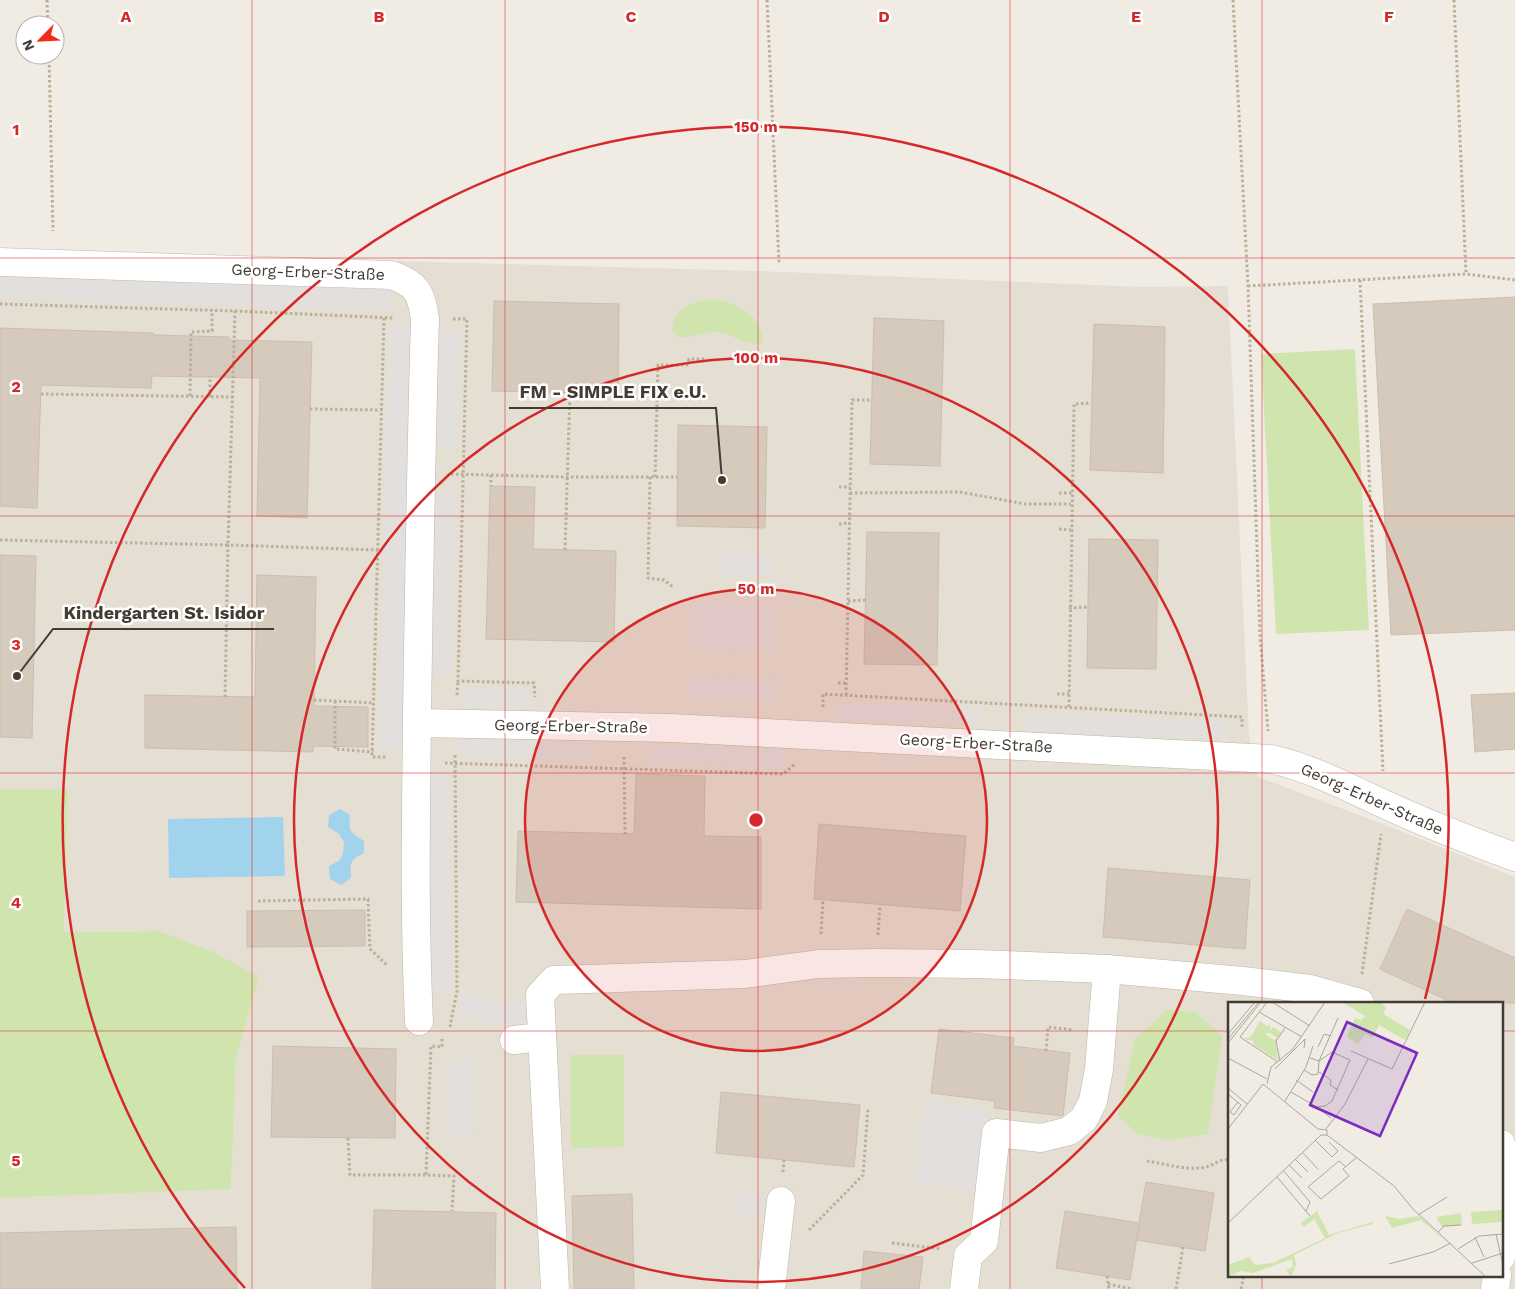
<svg xmlns="http://www.w3.org/2000/svg" width="1515" height="1289" font-family="'Work Sans',sans-serif">
<style>
.residential{fill:#e5ded2;fill-rule:evenodd}
.green{fill:#cfe5ad}
.parking{fill:#e2dfdc}
.water{fill:#a1d3ed}
.building{fill:#d5cabc;stroke:#cdbead}
.lines{fill:none;stroke-linecap:round;stroke-linejoin:round}
.minor-casing{stroke:#bfb6aa;stroke-width:29}
.path{stroke:#bdae98;stroke-width:3;stroke-dasharray:2.5 2.5;stroke-linecap:butt}
.minor{stroke:#fff;stroke-width:28}
.grid{fill:none;stroke:#d62828;stroke-width:1;stroke-opacity:0.55}
.ring{fill:none;stroke:#d62828;stroke-width:2.5}
.labels{text-anchor:middle;dominant-baseline:central;stroke-width:5;stroke-linejoin:round;paint-order:stroke}
.street-label{font-size:16px;fill:#433c34;stroke:#fff}
.inset-road{fill:none;stroke:#aba69d;stroke-width:1}
.view{fill:#7b2cbf;fill-opacity:0.15;stroke:#7b2cbf;stroke-width:2.5}
.inset-edge{fill:none;stroke:#433c34;stroke-width:2.5}
.grid-label{font-size:16px;text-anchor:middle;font-weight:bold;fill:#d62828;stroke:#fff;stroke-width:5;stroke-linejoin:round;paint-order:stroke}
.centre{fill:#d62828;stroke:#fff;stroke-width:2.5}
.ring-label{font-size:15px;text-anchor:middle;font-weight:bold;fill:#d62828;stroke:#fff;stroke-width:5;stroke-linejoin:round;paint-order:stroke}
.leader{fill:none;stroke:#433c34;stroke-width:2}
.callout-dot{fill:#433c34;stroke:#fff;stroke-width:2}
.callout-label{font-size:18px;text-anchor:middle;font-weight:bold;fill:#433c34;stroke:#fff;stroke-width:5;stroke-linejoin:round;paint-order:stroke}
</style>
<rect width="100%" height="100%" fill="#f1ece3"/>
<path class="residential" d="M 398,261 L 788,272 L 1141,287 L 1228,286 L 1249,735 L 1258,777 L 1396,829 L 1515,877 L 1515,1289 L 0,1289 L 0,1198 L 231,1188 L 236,1058 L 259,977 L 158,931 L 64,932 L 68,789 L 0,789 L 0,277 L 390,290 ZM 1229,1003 L 1501,1003 L 1501,1275 L 1229,1275 Z"/>
<g class="green">
<path d="M 713,299 C 736,302 759,314 763,339 L 761,343 C 746,347 733,334 719,332 C 706,331 693,337 680,337 L 672,330 C 674,308 694,301 713,299 Z"/>
<path d="M 1355,349 L 1369,630 L 1276,634 L 1261,354 Z"/>
<path d="M 0,789 L 68,789 L 64,932 L 158,931 L 213,952 L 259,977 L 236,1058 L 231,1189 L 0,1198 Z"/>
<path d="M 1167,1010 L 1195,1012 L 1222,1036 L 1208,1134 L 1168,1140 L 1138,1134 L 1118,1116 L 1135,1039 Z"/>
<path d="M 570,1055 L 624,1055 L 624,1147 L 571,1148 Z"/>
</g>
<g class="parking">
<path d="M 0,276 L 391,290 L 390,312 L 0,298 Z"/>
<path d="M 389,325 L 411,326 L 401,749 L 379,749 Z"/>
<path d="M 440,329 L 461,329 L 457,449 L 437,448 Z"/>
<path d="M 434,491 L 457,492 L 453,676 L 430,676 Z"/>
<path d="M 721,554 L 773,555 L 773,576 L 721,575 Z"/>
<path d="M 690,603 L 774,606 L 772,651 L 689,648 Z"/>
<path d="M 688,677 L 775,680 L 774,701 L 687,698 Z"/>
<path d="M 464,688 L 529,690 L 529,709 L 463,708 Z"/>
<path d="M 837,702 L 981,708 L 980,726 L 837,719 Z"/>
<path d="M 1029,713 L 1227,722 L 1227,740 L 1028,731 Z"/>
<path d="M 460,739 L 595,743 L 594,761 L 460,756 Z"/>
<path d="M 651,745 L 784,750 L 784,768 L 650,763 Z"/>
<path d="M 449,772 L 451,990 L 430,991 L 428,773 Z"/>
<path d="M 461,993 L 528,1004 L 524,1028 L 457,1016 Z"/>
<path d="M 450,1060 L 473,1060 L 472,1135 L 449,1135 Z"/>
<path d="M 925,1101 L 988,1110 L 977,1191 L 914,1182 Z"/>
<path d="M 740,1192 L 763,1194 L 761,1219 L 737,1217 Z"/>
</g>
<g class="water">
<path d="M 340,809 L 350,815 C 348,831 351,833 364,841 L 364,853 C 350,860 350,862 351,878 L 341,885 L 330,879 L 329,866 L 339,861 L 343,854 L 344,842 L 339,834 L 328,827 L 329,815 Z"/>
<path d="M 283,817 L 285,876 L 169,878 L 168,819 Z"/>
</g>
<g class="building">
<path d="M 1515,297 L 1515,630 L 1391,635 L 1373,304 Z"/>
<path d="M 494,301 L 619,304 L 618,394 L 492,391 Z"/>
<path d="M 874,318 L 944,321 L 940,466 L 870,464 Z"/>
<path d="M 1094,324 L 1165,327 L 1163,473 L 1090,470 Z"/>
<path d="M 0,328 L 153,333 L 153,335 L 229,337 L 229,340 L 312,342 L 307,518 L 257,516 L 260,378 L 152,376 L 151,388 L 41,385 L 37,508 L 0,506 Z"/>
<path d="M 678,425 L 767,427 L 765,528 L 677,526 Z"/>
<path d="M 490,486 L 535,487 L 533,549 L 616,551 L 614,642 L 486,639 Z"/>
<path d="M 867,532 L 939,533 L 937,665 L 864,664 Z"/>
<path d="M 1089,539 L 1158,540 L 1156,669 L 1087,668 Z"/>
<path d="M 0,555 L 36,556 L 32,738 L 0,737 Z"/>
<path d="M 257,575 L 316,577 L 314,706 L 368,707 L 368,747 L 313,746 L 313,752 L 145,748 L 145,695 L 255,697 Z"/>
<path d="M 1515,693 L 1515,749 L 1475,752 L 1471,695 Z"/>
<path d="M 636,774 L 705,776 L 704,836 L 761,837 L 761,909 L 516,902 L 518,831 L 634,834 Z"/>
<path d="M 819,824 L 966,836 L 960,911 L 814,899 Z"/>
<path d="M 1108,868 L 1250,880 L 1245,949 L 1103,937 Z"/>
<path d="M 1407,909 L 1515,958 L 1515,1003 L 1453,1003 L 1380,969 Z"/>
<path d="M 365,910 L 365,946 L 247,947 L 247,911 Z"/>
<path d="M 939,1029 L 1014,1038 L 1013,1046 L 1070,1053 L 1063,1116 L 994,1108 L 995,1101 L 931,1093 Z"/>
<path d="M 273,1046 L 396,1049 L 395,1138 L 271,1137 Z"/>
<path d="M 721,1092 L 860,1105 L 854,1167 L 716,1153 Z"/>
<path d="M 1146,1182 L 1214,1193 L 1205,1251 L 1137,1240 L 1139,1225 L 1130,1280 L 1056,1268 L 1065,1211 L 1139,1223 Z"/>
<path d="M 632,1194 L 634,1289 L 574,1289 L 572,1196 Z"/>
<path d="M 374,1210 L 496,1213 L 495,1289 L 372,1289 Z"/>
<path d="M 236,1227 L 237,1289 L 0,1289 L 0,1233 Z"/>
<path d="M 864,1251 L 923,1257 L 919,1289 L 861,1289 Z"/>
</g>
<g class="lines">
<defs>
<g id="minor">
<path d="M 0,262 L 391,275 C 417,284 421,292 425,319 C 421,451 419,583 417,715 C 416,817 414,919 419,1021"/>
<path d="M 417,723 L 672,728 L 1271,759 C 1311,768 1347,787 1384,804 C 1427,824 1471,841 1515,857"/>
<path d="M 514,1040 L 542,1037"/>
<path d="M 1501,1144 L 1510,1177 L 1509,1219 L 1501,1257"/>
<path d="M 555,1289 L 540,995 L 554,980 L 745,974 L 819,964 L 876,963 L 976,964 L 1107,969 L 1243,981 L 1310,989 L 1360,1003"/>
<path d="M 771,1289 L 781,1201"/>
<path d="M 964,1289 L 968,1256 L 984,1241 L 996,1133 L 1041,1138 L 1069,1131 L 1084,1119 L 1093,1101 L 1099,1069 L 1107,969"/>
<path d="M 1495,1289 L 1497,1275"/>
</g>
</defs>
<use href="#minor" class="minor-casing"/>
<g class="path">
<path d="M 47,0 L 48,25"/>
<path d="M 767,0 L 779,263"/>
<path d="M 1233,0 L 1248,286 L 1260,636 L 1268,731"/>
<path d="M 1454,0 L 1466,274"/>
<path d="M 49,55 L 53,231"/>
<path d="M 1360,280 L 1383,771"/>
<path d="M 1248,286 L 1466,274 L 1515,280"/>
<path d="M 0,304 L 235,311 L 394,318"/>
<path d="M 384,318 L 372,757 L 387,757"/>
<path d="M 453,319 L 467,319 L 458,681 L 534,683 L 535,697"/>
<path d="M 41,394 L 233,397"/>
<path d="M 190,396 L 191,332 L 212,331 L 212,310"/>
<path d="M 210,397 L 210,376"/>
<path d="M 310,409 L 382,410"/>
<path d="M 451,474 L 566,477 L 677,477"/>
<path d="M 491,475 L 491,486"/>
<path d="M 650,477 L 648,578 L 664,580 L 673,587"/>
<path d="M 655,477 L 658,365 L 687,365 L 689,359 L 706,359"/>
<path d="M 839,487 L 850,487"/>
<path d="M 850,493 L 960,492 L 1025,504 L 1071,504"/>
<path d="M 1059,493 L 1072,493"/>
<path d="M 839,524 L 850,523"/>
<path d="M 1059,529 L 1071,530"/>
<path d="M 0,540 L 228,545 L 235,311"/>
<path d="M 565,550 L 570,392"/>
<path d="M 848,601 L 866,600"/>
<path d="M 1069,608 L 1088,607"/>
<path d="M 838,683 L 847,683"/>
<path d="M 1057,694 L 1069,694"/>
<path d="M 457,695 L 458,681"/>
<path d="M 846,695 L 852,400 L 872,400"/>
<path d="M 225,697 L 228,545 L 378,550"/>
<path d="M 314,700 L 374,703"/>
<path d="M 335,701 L 335,749 L 373,752"/>
<path d="M 823,707 L 823,694 L 1242,717 L 1242,728"/>
<path d="M 1069,707 L 1074,404 L 1091,403"/>
<path d="M 624,757 L 625,834"/>
<path d="M 445,763 L 783,774 L 795,764"/>
<path d="M 258,901 L 368,899 L 370,949 L 387,965"/>
<path d="M 821,934 L 823,900"/>
<path d="M 878,935 L 880,905"/>
<path d="M 1362,974 L 1381,834"/>
<path d="M 450,1027 L 457,991 L 455,754"/>
<path d="M 442,1039 L 442,1047 L 431,1046 L 426,1175 L 454,1176 L 452,1211"/>
<path d="M 1046,1051 L 1048,1027 L 1074,1030"/>
<path d="M 348,1138 L 350,1175 L 426,1175"/>
<path d="M 1147,1161 C 1166,1164 1187,1171 1206,1167 C 1214,1165 1221,1158 1229,1160"/>
<path d="M 783,1172 L 784,1160"/>
<path d="M 809,1230 L 863,1175 L 868,1108"/>
<path d="M 892,1243 L 941,1249"/>
<path d="M 1107,1276 L 1109,1289"/>
<path d="M 1108,1284 L 1133,1289"/>
<path d="M 1176,1289 L 1183,1247"/>
<path d="M 1241,1289 L 1244,1275"/>
</g>
<use href="#minor" class="minor"/>
</g>
<path class="grid" d="M 252,0 L 252,1289M 505,0 L 505,1289M 758,0 L 758,1289M 1010,0 L 1010,1289M 1262,0 L 1262,1003M 0,258 L 1515,258M 0,516 L 1515,516M 0,773 L 1515,773M 0,1031 L 1229,1031M 1501,1031 L 1515,1031M 1262,1275 L 1262,1289"/>
<circle cx="756" cy="820" r="231" fill="#d62828" fill-opacity=".12"/>
<g class="ring">
<circle cx="756" cy="820" r="231"/>
<circle cx="756" cy="820" r="462"/>
<path d="M245 1288A693 693 0 1 1 1425 999"/>
</g>
<g class="labels">
<g class="street-label">
<text transform="translate(308 272) rotate(2)">Georg-Erber-Straße</text>
<text transform="translate(571 726) rotate(1)">Georg-Erber-Straße</text>
<text transform="translate(976 743) rotate(3)">Georg-Erber-Straße</text>
<text transform="translate(1372 799) rotate(24)">Georg-Erber-Straße</text>
</g>
</g>
<g transform="translate(1228 1002)">
<rect width="275" height="275" fill="#f1ece3"/>
<path d="M 114,0 L 153,0 L 158,6 L 155,12 L 182,28 L 177,38 L 151,23 L 145,36 L 137,32 L 130,42 L 119,35 L 127,16 L 133,18 L 137,14 ZM 32,19 L 39,24 L 43,23 L 41,31 L 37,32 L 46,38 L 49,36 L 41,30 L 45,25 L 53,30 L 48,40 L 50,58 L 25,42 L 26,39 L 16,37 L 23,34 ZM 275,208 L 275,220 L 244,222 L 243,210 ZM 89,209 L 101,233 L 144,220 L 145,222 L 110,231 L 66,253 L 68,263 L 63,275 L 58,268 L 65,265 L 64,257 L 25,271 L 13,269 L 0,275 L 0,263 L 21,255 L 27,263 L 45,261 L 97,236 L 86,217 L 76,225 L 73,221 ZM 233,211 L 234,223 L 214,225 L 208,215 ZM 157,214 L 171,217 L 191,214 L 221,242 L 193,218 L 164,226 Z" fill="#cfe5ad"/>
<path class="inset-road" d="M 39,0 L 12,35 L 50,60M 44,0 L 82,24M 31,10 L 74,35M 0,32 L 27,0M 0,37 L 31,0M 0,41 L 33,0M 90,45 L 96,32 L 103,34M 123,49 L 164,67 L 197,0M 0,56 L 39,77M 52,59 L 48,39 L 57,26M 47,67 L 77,37 L 76,46M 76,68 L 84,73 L 90,72 L 91,59 L 82,56M 91,70 L 103,78 L 102,83 L 110,88M 68,78 L 85,90M 35,82 L 90,127 L 99,128 L 99,133M 39,82 L 43,65 L 65,47 L 97,0M 0,86 L 19,102M 63,90 L 89,105 L 97,104 L 104,99 L 122,58 L 104,50 L 91,59 L 110,16M 0,92 L 13,103 L 6,113 L 2,110 L 10,100M 57,99 L 78,65 L 85,44M 90,106 L 103,116M 0,127 L 35,82M 98,127 L 117,102 L 140,57M 93,133 L 99,133 L 166,184 L 185,207 L 258,275M 87,138 L 104,155 L 110,149 L 101,140M 74,150 L 90,167M 67,157 L 80,170M 61,163 L 74,176M 117,164 L 111,159 L 80,185 L 93,197 L 121,174 L 115,167 L 129,155M 55,168 L 82,200 L 78,209M 49,175 L 82,214M 190,213 L 219,195M 0,221 L 93,133M 210,230 L 216,224 L 233,223M 268,232 L 275,263M 247,235 L 256,255M 230,247 L 251,234 L 275,232M 244,261 L 275,251M 161,262 L 205,250 L 223,241"/>
<path class="view" d="M 119,20 L 189,51 L 152,134 L 82,103 Z"/>
<rect width="275" height="275" class="inset-edge"/>
</g>
<g class="grid-label">
<text x="126" y="22">A</text>
<text x="379" y="22">B</text>
<text x="631" y="22">C</text>
<text x="884" y="22">D</text>
<text x="1136" y="22">E</text>
<text x="1389" y="22">F</text>
<text x="16" y="135">1</text>
<text x="16" y="392">2</text>
<text x="16" y="650">3</text>
<text x="16" y="908">4</text>
<text x="16" y="1166">5</text>
</g>
<circle cx="756" cy="820" r="8" class="centre"/>
<g class="ring-label">
<text x="756" y="132">150 m</text>
<text x="756" y="363">100 m</text>
<text x="756" y="594">50 m</text>
</g>
<path class="leader" d="M722 480L716 408H509M17 676L53 629H274"/>
<g class="callout-dot">
<circle cx="722" cy="480" r="5"/>
<circle cx="17" cy="676" r="5"/>
</g>
<g class="callout-label">
<text x="613" y="398">FM - SIMPLE FIX e.U.</text>
<text x="164" y="619">Kindergarten St. Isidor</text>
</g>
<g transform="translate(40 40) rotate(246)"><circle r="24" fill="#ffffff" stroke="#b4b1ae"/>
<path d="M0-4L9 19L0 12L-9 19Z" fill="#f22b19"/>
<text y="-8" font-size="14" font-weight="bold" text-anchor="middle" fill="#433c34">N</text>
</g>
</svg>
